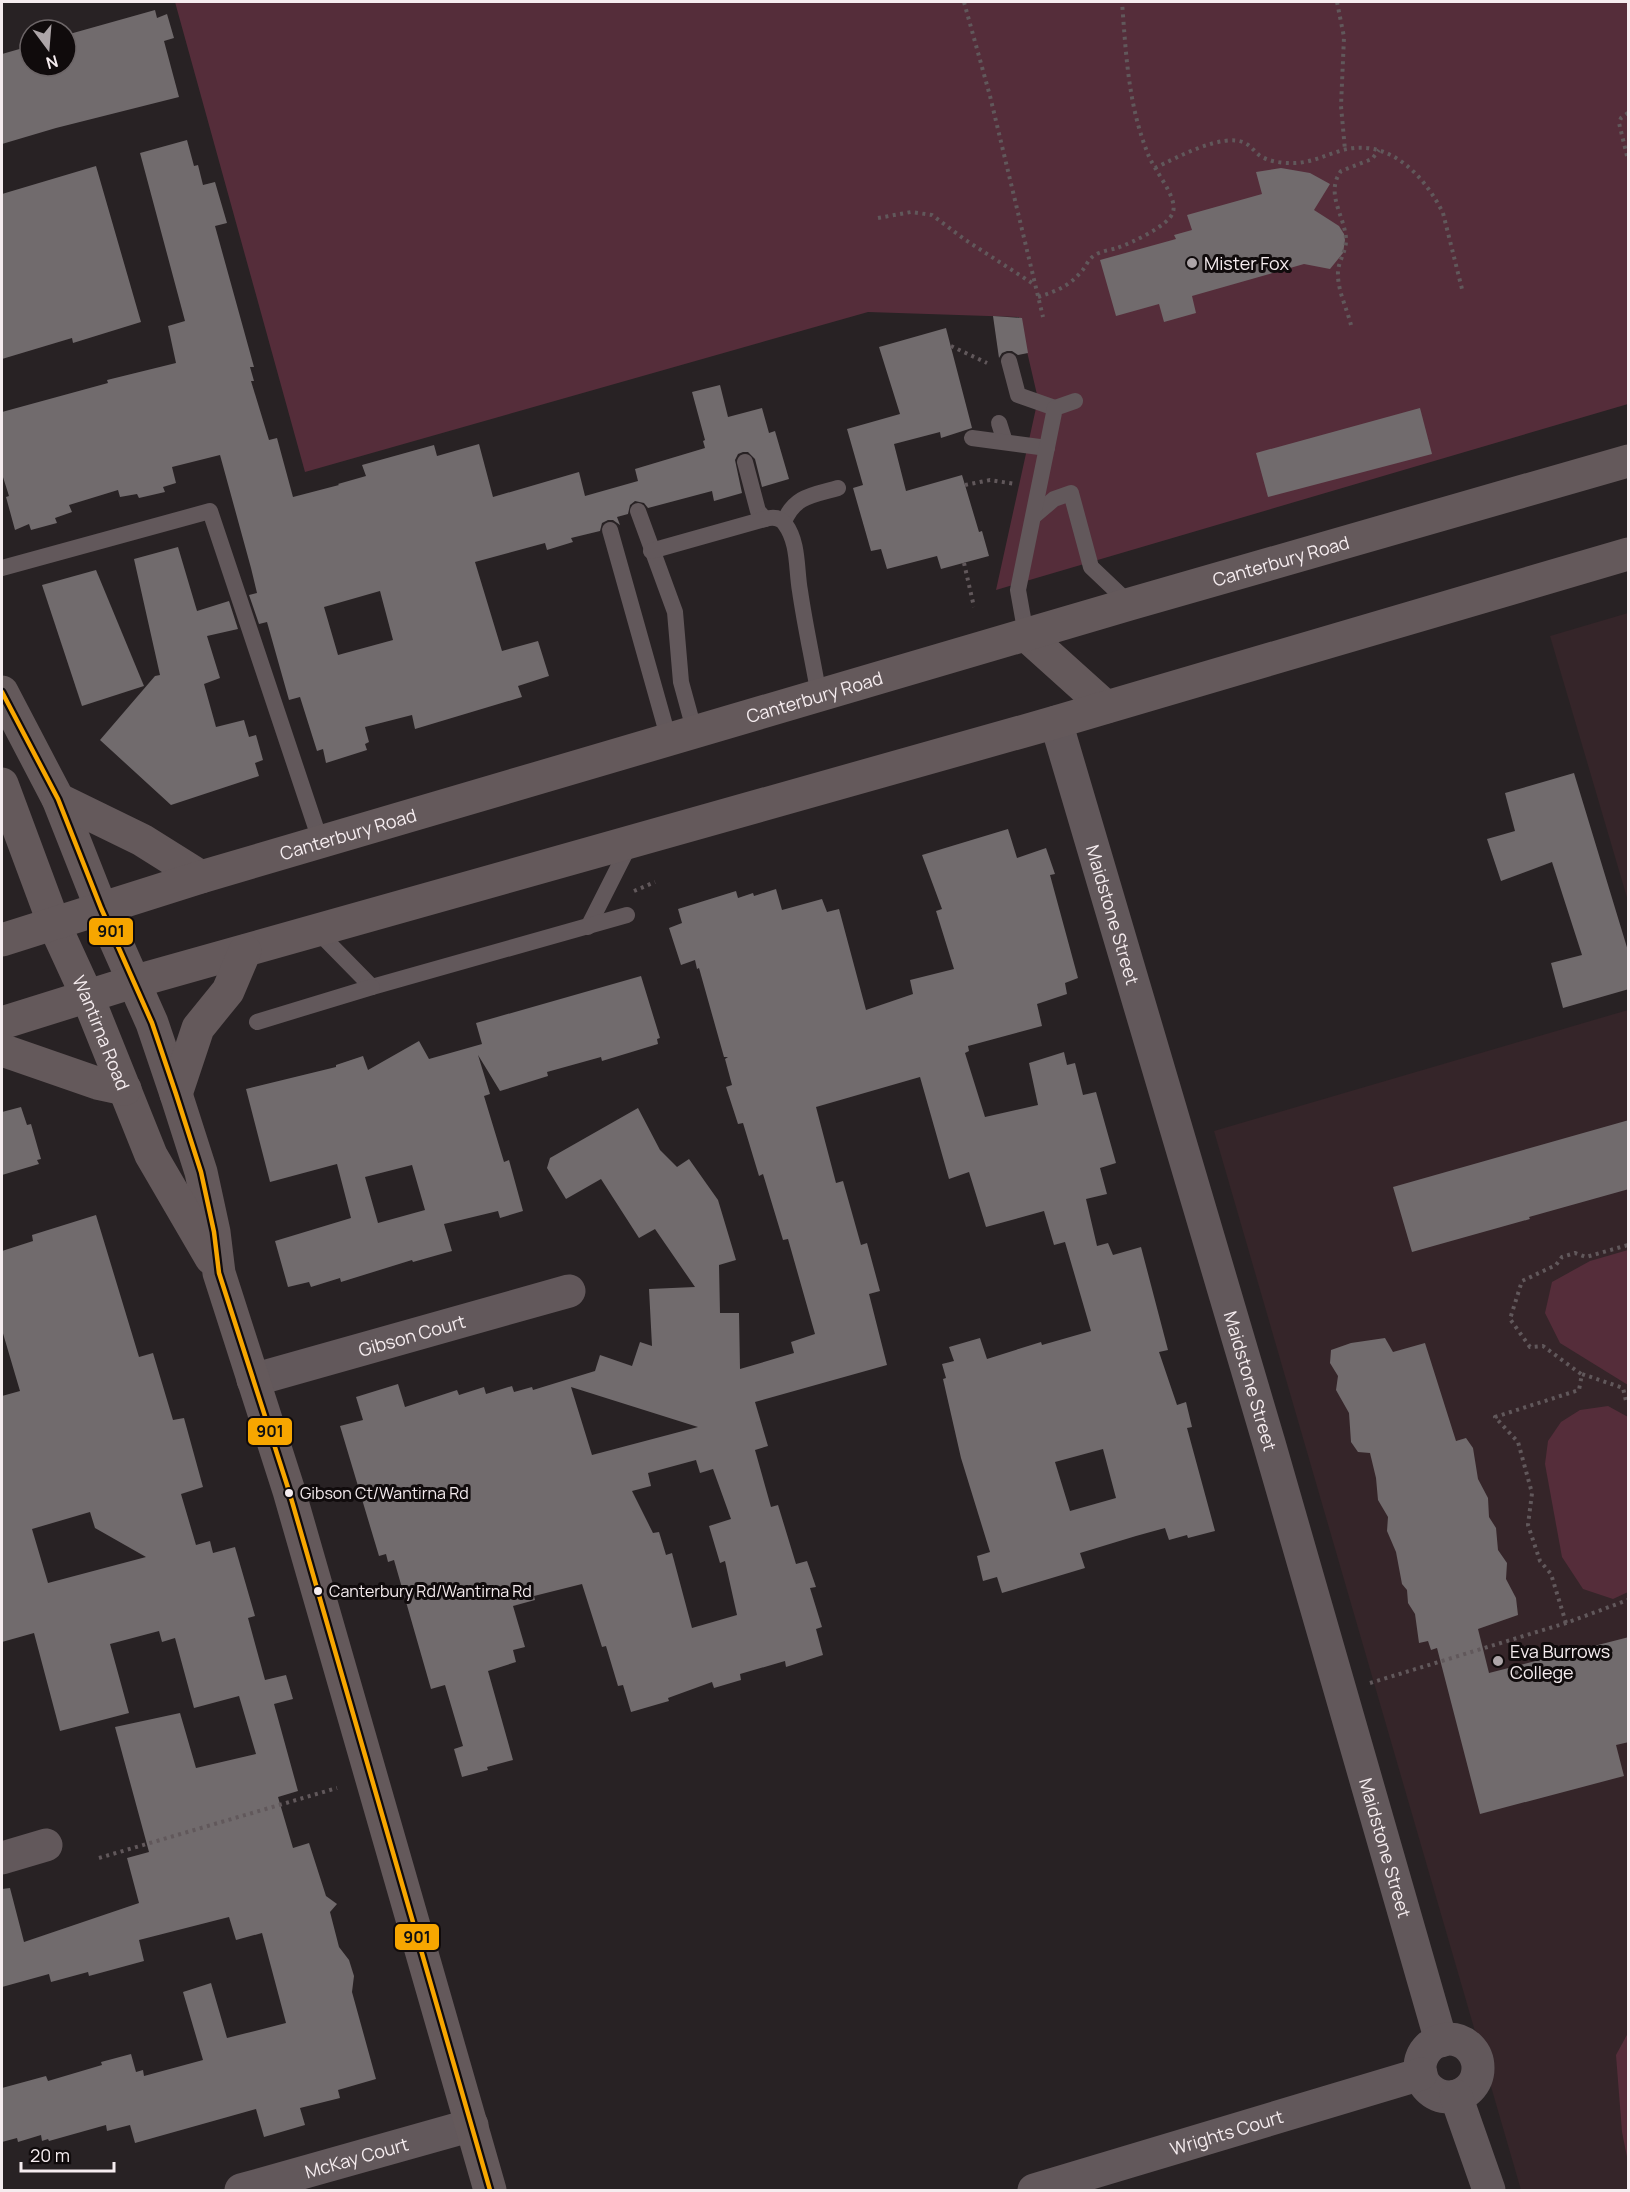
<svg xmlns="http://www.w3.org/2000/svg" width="1630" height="2192" font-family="Manrope,sans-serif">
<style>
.built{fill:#352529}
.green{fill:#552d3a}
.building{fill:#716b6d;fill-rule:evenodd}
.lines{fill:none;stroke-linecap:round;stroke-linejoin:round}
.path{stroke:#61585b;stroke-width:4;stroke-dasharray:3 4.5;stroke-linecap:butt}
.service{stroke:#62585b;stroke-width:16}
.minor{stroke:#62585b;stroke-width:33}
.primary{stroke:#64595b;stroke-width:33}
.bus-1-casing{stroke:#100b0c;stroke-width:9}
.bus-1{stroke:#f7a600;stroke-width:4.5}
.poi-dot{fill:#ada5a8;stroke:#100b0c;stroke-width:2}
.bus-dot{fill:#f5ecef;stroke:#100b0c;stroke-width:2}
.labels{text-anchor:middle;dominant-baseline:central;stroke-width:6;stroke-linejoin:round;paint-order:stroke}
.bus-label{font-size:16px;fill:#f5ecef;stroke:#100b0c;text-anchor:start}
.poi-label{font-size:18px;fill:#f5ecef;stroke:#100b0c;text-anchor:start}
.street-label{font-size:18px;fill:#f5ecef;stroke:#100b0c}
.line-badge{stroke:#100b0c;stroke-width:2}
.pale-badge-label{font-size:16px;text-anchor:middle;font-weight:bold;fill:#111}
</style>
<rect width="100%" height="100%" fill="#282224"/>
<g class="built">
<path d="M 1628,613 L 1628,901 L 1550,636 Z"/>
<path d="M 1628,1010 L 1628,2190 L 1521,2190 L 1214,1131 Z"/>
</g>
<g class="green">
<path d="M 175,2 L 1628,2 L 1628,404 L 996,590 L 1038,399 L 1019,317 L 868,312 L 305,472 Z"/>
<path d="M 1628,1250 L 1628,1385 L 1560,1343 L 1545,1313 L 1552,1282 L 1590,1261 Z"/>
<path d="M 1608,1406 L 1628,1417 L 1628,1592 L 1613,1599 L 1583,1589 L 1562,1557 L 1545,1464 L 1548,1441 L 1561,1422 L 1580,1410 Z"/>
<path d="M 1628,2033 L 1628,2162 L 1622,2132 L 1616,2055 Z"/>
</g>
<g class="building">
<path d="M 155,10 L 157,18 L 167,14 L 174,38 L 164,41 L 179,97 L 56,128 L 2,144 L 2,54 L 30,46 L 30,66 L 66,66 L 66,35 Z"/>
<path d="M 187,140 L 194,166 L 198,165 L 203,185 L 215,182 L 227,223 L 215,226 L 254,367 L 250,367 L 254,381 L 251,381 L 269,440 L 277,438 L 293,497 L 339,485 L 338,484 L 366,476 L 362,465 L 434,445 L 437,456 L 479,444 L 493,497 L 579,472 L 585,496 L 638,481 L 635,469 L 705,448 L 703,441 L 705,440 L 692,392 L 720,385 L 728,417 L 762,408 L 769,433 L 775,431 L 789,479 L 762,487 L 755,459 L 748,452 L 743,452 L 738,454 L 735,460 L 742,493 L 714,501 L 712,491 L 648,508 L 644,503 L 635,501 L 630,505 L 628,514 L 617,517 L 620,525 L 613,520 L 608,520 L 602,523 L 600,531 L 571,538 L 573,542 L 547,550 L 545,543 L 475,562 L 502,651 L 538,641 L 549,676 L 518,686 L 522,697 L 415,729 L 412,715 L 365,727 L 369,742 L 365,744 L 367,750 L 326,763 L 323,749 L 317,751 L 300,697 L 289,700 L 267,622 L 259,624 L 249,595 L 257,593 L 251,568 L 220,455 L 172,467 L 176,483 L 163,487 L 165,492 L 139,498 L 137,494 L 120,497 L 118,490 L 69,505 L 72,512 L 55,518 L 57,523 L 31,530 L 29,524 L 15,530 L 6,497 L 9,496 L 2,474 L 2,412 L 108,383 L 107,380 L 176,363 L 168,326 L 185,321 L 140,153 ZM 380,591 L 393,640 L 338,655 L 324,607 Z"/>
<path d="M 96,166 L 141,322 L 73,343 L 72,338 L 2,359 L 2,194 Z"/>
<path d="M 1281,168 L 1310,173 L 1330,184 L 1314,210 L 1339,226 L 1344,234 L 1345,240 L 1343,253 L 1330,269 L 1304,264 L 1192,296 L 1196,313 L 1164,322 L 1159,304 L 1116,316 L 1100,260 L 1176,239 L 1174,235 L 1192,230 L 1187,215 L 1262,194 L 1256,172 Z"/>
<path d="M 993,316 L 1022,318 L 1028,353 L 1018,355 L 1012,351 L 1007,351 L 1002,353 L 999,358 Z"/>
<path d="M 946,328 L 972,428 L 941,438 L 940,432 L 894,444 L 906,491 L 962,475 L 979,532 L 982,531 L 989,556 L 941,569 L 937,556 L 887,569 L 881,549 L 871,551 L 853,488 L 863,485 L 847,429 L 900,414 L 879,347 Z"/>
<path d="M 1420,408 L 1432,454 L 1268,497 L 1256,453 Z"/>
<path d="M 178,547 L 197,611 L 229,601 L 238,629 L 207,636 L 220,678 L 204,684 L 216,727 L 244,720 L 249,737 L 256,735 L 263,760 L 255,763 L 259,776 L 171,805 L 100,740 L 155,676 L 160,675 L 134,559 Z"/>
<path d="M 96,570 L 144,686 L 82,706 L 42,585 Z"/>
<path d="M 1574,773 L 1629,954 L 1629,989 L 1563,1008 L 1551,963 L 1582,955 L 1552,862 L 1501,881 L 1487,839 L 1515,831 L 1505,793 Z"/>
<path d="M 1008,829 L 1017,858 L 1046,848 L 1055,874 L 1050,875 L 1078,978 L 1065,983 L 1067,994 L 1037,1004 L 1042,1026 L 968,1046 L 969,1051 L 965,1053 L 985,1117 L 1038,1105 L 1029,1063 L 1064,1052 L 1067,1065 L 1075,1063 L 1083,1095 L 1096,1092 L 1116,1163 L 1100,1168 L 1107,1194 L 1086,1199 L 1097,1246 L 1108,1243 L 1113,1255 L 1141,1247 L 1168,1350 L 1159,1352 L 1177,1405 L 1186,1402 L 1192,1427 L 1187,1428 L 1215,1531 L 1188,1538 L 1187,1535 L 1169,1540 L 1165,1528 L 1136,1536 L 1080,1553 L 1085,1568 L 1002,1593 L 997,1577 L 983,1581 L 977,1556 L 990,1552 L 961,1458 L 943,1379 L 946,1378 L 942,1364 L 954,1361 L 949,1347 L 980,1338 L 987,1359 L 1041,1342 L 1042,1345 L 1091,1331 L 1065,1242 L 1054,1245 L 1044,1211 L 986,1227 L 969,1172 L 949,1179 L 920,1077 L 816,1107 L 836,1183 L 843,1181 L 861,1245 L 867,1243 L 880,1291 L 869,1294 L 887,1365 L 755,1402 L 768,1446 L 755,1450 L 771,1507 L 778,1505 L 796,1564 L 807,1561 L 816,1587 L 810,1588 L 822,1627 L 816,1629 L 823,1655 L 786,1667 L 785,1661 L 740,1674 L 741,1680 L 714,1688 L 712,1682 L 668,1698 L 669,1701 L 631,1712 L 623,1685 L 618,1686 L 606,1646 L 602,1647 L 582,1584 L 534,1596 L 535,1600 L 513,1606 L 525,1647 L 513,1650 L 516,1662 L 488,1671 L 513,1760 L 487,1767 L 488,1770 L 462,1777 L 454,1749 L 463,1746 L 445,1685 L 431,1689 L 394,1560 L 388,1562 L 386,1554 L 379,1556 L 340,1426 L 363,1420 L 356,1397 L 398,1384 L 405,1407 L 457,1390 L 459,1395 L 484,1387 L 486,1394 L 512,1386 L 514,1392 L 532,1387 L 533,1390 L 595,1371 L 600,1355 L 632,1366 L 640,1342 L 652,1346 L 649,1289 L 695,1287 L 655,1229 L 639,1238 L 601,1179 L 566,1199 L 547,1168 L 550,1158 L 638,1108 L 660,1150 L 677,1167 L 689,1159 L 718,1200 L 736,1260 L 719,1265 L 720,1313 L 739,1313 L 740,1369 L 794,1353 L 791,1342 L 815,1334 L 788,1239 L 783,1240 L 763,1174 L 759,1176 L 743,1123 L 738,1124 L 726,1087 L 732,1085 L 725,1059 L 728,1057 L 724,1057 L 699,968 L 697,969 L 695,960 L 681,965 L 669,928 L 682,923 L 678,909 L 736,891 L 738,898 L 753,893 L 754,896 L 776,889 L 782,910 L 822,899 L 827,912 L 839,909 L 866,1010 L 913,994 L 910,980 L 954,969 L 936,911 L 942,909 L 922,855 ZM 571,1387 L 698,1427 L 592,1455 ZM 1103,1449 L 1116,1498 L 1070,1511 L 1055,1462 ZM 696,1460 L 700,1473 L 713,1469 L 731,1519 L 709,1526 L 720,1563 L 725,1561 L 737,1615 L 692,1628 L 672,1553 L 666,1555 L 659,1532 L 653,1533 L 632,1491 L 651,1486 L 648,1473 Z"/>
<path d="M 641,976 L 660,1038 L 657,1039 L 658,1044 L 602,1061 L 601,1057 L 547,1072 L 548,1076 L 500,1091 L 478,1055 L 490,1094 L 484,1096 L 504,1162 L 509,1160 L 523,1211 L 500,1218 L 498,1211 L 444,1224 L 452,1251 L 413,1262 L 412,1260 L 341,1282 L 340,1278 L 311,1287 L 309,1282 L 288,1287 L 275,1241 L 351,1218 L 337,1164 L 270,1182 L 246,1089 L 336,1067 L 336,1065 L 363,1056 L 368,1070 L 419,1041 L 429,1059 L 482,1044 L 476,1023 ZM 412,1165 L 425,1210 L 378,1223 L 365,1177 Z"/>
<path d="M 21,1107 L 27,1125 L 31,1124 L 41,1159 L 37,1160 L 39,1164 L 2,1175 L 2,1112 Z"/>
<path d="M 1629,1120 L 1629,1189 L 1529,1217 L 1530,1219 L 1412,1252 L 1393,1187 Z"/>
<path d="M 96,1215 L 139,1357 L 153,1353 L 173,1420 L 184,1418 L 203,1487 L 181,1494 L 196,1545 L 210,1541 L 213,1553 L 235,1547 L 255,1616 L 248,1618 L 265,1680 L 286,1675 L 293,1699 L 274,1704 L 298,1791 L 278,1797 L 293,1848 L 309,1843 L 326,1896 L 337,1904 L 330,1912 L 339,1947 L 349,1960 L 354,1976 L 352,1992 L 376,2079 L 338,2090 L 340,2098 L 300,2108 L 305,2125 L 264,2137 L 256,2109 L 135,2143 L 130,2125 L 107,2131 L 106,2125 L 49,2141 L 48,2139 L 42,2141 L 41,2135 L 18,2142 L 17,2138 L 2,2142 L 2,2088 L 46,2076 L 48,2081 L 102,2065 L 101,2062 L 131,2054 L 136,2072 L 143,2070 L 144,2076 L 203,2060 L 183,1992 L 211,1983 L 227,2038 L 286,2023 L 262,1933 L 236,1940 L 229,1917 L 139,1940 L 144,1961 L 89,1976 L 88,1972 L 51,1982 L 49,1974 L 2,1987 L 2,1889 L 10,1888 L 24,1942 L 139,1903 L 127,1858 L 149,1852 L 115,1727 L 180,1713 L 196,1768 L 256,1754 L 239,1696 L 194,1708 L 175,1638 L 162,1642 L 159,1631 L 110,1644 L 129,1713 L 60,1731 L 34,1633 L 2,1642 L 2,1396 L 20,1391 L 2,1330 L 2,1251 L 33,1241 L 32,1235 ZM 90,1512 L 95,1528 L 146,1557 L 48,1583 L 32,1529 Z"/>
<path d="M 1385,1338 L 1393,1352 L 1425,1343 L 1456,1441 L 1466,1438 L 1473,1448 L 1478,1479 L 1488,1498 L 1489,1517 L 1496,1528 L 1498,1550 L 1507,1563 L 1506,1579 L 1516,1598 L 1518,1615 L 1478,1629 L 1489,1673 L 1629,1637 L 1629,1742 L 1616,1745 L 1624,1776 L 1480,1814 L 1437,1648 L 1431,1650 L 1428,1641 L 1419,1643 L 1415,1614 L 1408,1603 L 1407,1590 L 1402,1584 L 1396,1552 L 1387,1531 L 1388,1517 L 1378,1500 L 1376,1478 L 1370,1453 L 1358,1452 L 1351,1442 L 1349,1413 L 1336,1390 L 1338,1376 L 1330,1363 L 1331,1350 L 1351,1343 Z"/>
</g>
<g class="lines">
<g class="path">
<path d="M 964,2 L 990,96 L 1043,317"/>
<path d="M 1337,2 L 1344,37 L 1341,106 L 1345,150"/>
<path d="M 1628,113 L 1621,118 L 1619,123 L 1628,160"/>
<path d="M 1155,168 C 1176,158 1223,132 1245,143 C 1251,146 1254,151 1259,155 C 1267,161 1280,163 1290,163 C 1309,164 1325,155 1343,150 C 1389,138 1424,175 1443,213 L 1463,293"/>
<path d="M 878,218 L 911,212 L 932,215 L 964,239 L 1035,285"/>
<path d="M 1038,297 C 1056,291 1068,287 1081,272 C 1086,267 1088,259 1095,255 C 1101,251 1110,250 1117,248 C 1131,243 1169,226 1173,212 C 1178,197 1153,169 1148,154 C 1128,105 1126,53 1122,2"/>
<path d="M 1351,325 C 1347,309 1338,291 1338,275 C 1337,262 1347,252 1346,238 C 1344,215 1325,193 1341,171 L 1372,159 L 1379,150"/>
<path d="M 951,346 L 987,363"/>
<path d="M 965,485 L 990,480 L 1015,484"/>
<path d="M 964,563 L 974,607"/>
<path d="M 634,891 L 655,882"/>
<path d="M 1581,1374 L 1543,1346 L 1530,1347 L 1510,1319 L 1522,1281 L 1556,1265 L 1562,1257 L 1575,1253 L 1586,1257 L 1628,1245"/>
<path d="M 1566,1623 L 1551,1574 L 1540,1561 L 1528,1525 L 1532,1493 L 1518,1442 L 1495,1417 L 1579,1390 L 1582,1374 L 1623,1388 L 1626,1401 L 1628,1403"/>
<path d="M 1370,1683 L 1566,1623 L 1628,1600"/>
<path d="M 99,1858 L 337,1788"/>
</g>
<g class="service">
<path d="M 1009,361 L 1018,395 L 1055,408"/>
<path d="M 999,423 L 1005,442"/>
<path d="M 972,438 L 1047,448"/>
<path d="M 745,462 L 758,511 L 765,519"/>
<path d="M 638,511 L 675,612 L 681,682 L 695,733"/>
<path d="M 1034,516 L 1054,499 L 1071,493 L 1091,567 L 1130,604"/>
<path d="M 784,522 C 794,496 813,495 838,488"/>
<path d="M 610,530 L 669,740"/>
<path d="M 651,551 L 765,519 C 772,517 780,517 785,524 C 799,543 796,569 800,591 C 805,626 813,661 819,696"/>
<path d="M 2,568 L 210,511 L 321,843"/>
<path d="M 1026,635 L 1018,590 L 1055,408 L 1075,401"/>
<path d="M 588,927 L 631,842"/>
<path d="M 317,931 L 372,987 L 627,915"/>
<path d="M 257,1022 L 372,987"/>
</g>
<g class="minor">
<path id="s1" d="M 1056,722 L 1269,1443 L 1441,2041"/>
<path id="s2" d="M 253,1380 L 569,1291"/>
<path d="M 2,1858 L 46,1845"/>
<circle cx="1449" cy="2068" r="29"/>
<path d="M 1456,2096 L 1489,2190"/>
<path id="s3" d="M 241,2190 L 472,2125"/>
<path id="s4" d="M 1034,2190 L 1421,2074"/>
</g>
<g class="primary">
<path d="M 1026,635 L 1106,707"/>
<path d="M 2,692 L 58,799 L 101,908 L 152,1023 L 176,1094 L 201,1172 L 214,1232 L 219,1273 L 289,1491 L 490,2190"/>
<path id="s5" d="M 2,784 L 54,924 L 88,998 L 151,1155 L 211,1258"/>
<path d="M 58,799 L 142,840 L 201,877"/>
<path id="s6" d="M 2,940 L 201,877 L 1130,604 L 1628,461"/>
<path d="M 2,1023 L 133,982 L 1056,722 L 1628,554"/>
<path d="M 2,1050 L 97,1083 L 125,1089"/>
<path d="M 176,1094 L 198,1028 L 228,991 L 245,951"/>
</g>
<defs>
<path id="bus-1" d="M 2,692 L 58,799 L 101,908 L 152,1023 L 176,1094 L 201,1172 L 214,1232 L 219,1273 L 289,1491 L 490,2190"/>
</defs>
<use href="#bus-1" class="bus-1-casing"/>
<use href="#bus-1" class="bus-1"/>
</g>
<g class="poi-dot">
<circle cx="1192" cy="263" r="6"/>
<circle cx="1498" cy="1661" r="6"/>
</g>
<g class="bus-dot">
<circle cx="289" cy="1493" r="5"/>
<circle cx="318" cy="1591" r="5"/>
</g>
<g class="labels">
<g class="bus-label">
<text x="300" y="1493">Gibson Ct/Wantirna Rd</text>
<text x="329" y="1591">Canterbury Rd/Wantirna Rd</text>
</g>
<g class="poi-label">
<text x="1204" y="263">Mister Fox</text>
<text x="1510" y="1651">Eva Burrows<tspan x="1510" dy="21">College</tspan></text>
</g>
<g class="street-label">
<text stroke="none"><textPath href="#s6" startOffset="1334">Canterbury Road</textPath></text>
<text stroke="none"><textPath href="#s6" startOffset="848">Canterbury Road</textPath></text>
<text stroke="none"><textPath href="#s6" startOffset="362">Canterbury Road</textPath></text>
<text stroke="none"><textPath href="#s1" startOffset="201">Maidstone Street</textPath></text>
<text stroke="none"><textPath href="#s5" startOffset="268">Wantirna Road</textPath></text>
<text stroke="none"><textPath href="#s2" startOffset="165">Gibson Court</textPath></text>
<text stroke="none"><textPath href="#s1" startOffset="687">Maidstone Street</textPath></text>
<text stroke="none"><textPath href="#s1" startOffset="1173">Maidstone Street</textPath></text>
<text stroke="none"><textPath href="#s4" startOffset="201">Wrights Court</textPath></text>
<text stroke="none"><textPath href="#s3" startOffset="120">McKay Court</textPath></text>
</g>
</g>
<g class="line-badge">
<rect x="88" y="917" width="46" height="29" rx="6" fill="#f7a600"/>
<rect x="247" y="1417" width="46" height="29" rx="6" fill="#f7a600"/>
<rect x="394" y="1923" width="46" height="28" rx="6" fill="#f7a600"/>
</g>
<g class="pale-badge-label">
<text x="111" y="937">901</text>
<text x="270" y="1437">901</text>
<text x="417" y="1943">901</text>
</g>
<rect width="1630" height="2192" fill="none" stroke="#f5ecef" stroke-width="6"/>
<g transform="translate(48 48) rotate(164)"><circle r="28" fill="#100b0c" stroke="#6c6567" stroke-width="1.5"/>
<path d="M0-4.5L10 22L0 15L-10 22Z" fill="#ada5a8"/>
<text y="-9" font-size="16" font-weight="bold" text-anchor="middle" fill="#f5ecef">N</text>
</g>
<path d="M21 2162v9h93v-9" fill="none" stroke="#f5ecef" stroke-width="3"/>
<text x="30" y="2162" font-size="18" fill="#f5ecef" stroke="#100b0c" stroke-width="4.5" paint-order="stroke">20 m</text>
</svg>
